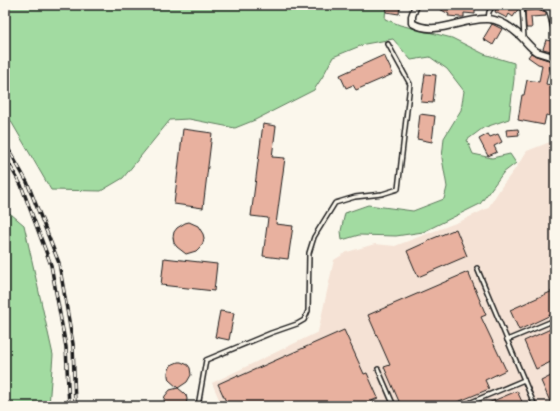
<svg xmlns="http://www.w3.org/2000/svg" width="560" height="411" font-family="'Comic Neue',sans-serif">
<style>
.built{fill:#f5e2d5}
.green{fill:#a2dba1;stroke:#5f7c5e}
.building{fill:#e8b19f;stroke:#1c1c1c}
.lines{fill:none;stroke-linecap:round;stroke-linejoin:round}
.service-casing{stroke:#1c1c1c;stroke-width:6}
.minor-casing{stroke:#1c1c1c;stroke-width:9}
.service{stroke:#fbf7ec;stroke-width:3}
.minor{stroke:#fbf7ec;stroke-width:6}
.rail-casing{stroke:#1c1c1c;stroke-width:3.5}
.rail{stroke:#fbf7ec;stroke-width:2;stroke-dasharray:6;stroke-linecap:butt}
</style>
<rect width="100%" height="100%" fill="#fbf7ec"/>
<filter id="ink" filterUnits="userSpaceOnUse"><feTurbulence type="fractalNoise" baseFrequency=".025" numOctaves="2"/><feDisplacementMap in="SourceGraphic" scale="8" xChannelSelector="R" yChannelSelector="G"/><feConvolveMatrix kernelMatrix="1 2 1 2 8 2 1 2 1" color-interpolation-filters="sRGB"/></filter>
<g filter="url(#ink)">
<path class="built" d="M 555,140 L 555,406 L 222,406 L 212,383 L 318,332 L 334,260 L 347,252 L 375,244 L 395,246 L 461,221 L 488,208 L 502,186 L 515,169 L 527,151 Z"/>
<g class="green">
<path d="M 5,5 L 386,5 L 385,19 L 400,25 L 452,38 L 484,54 L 514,63 L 514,79 L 509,119 L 483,128 L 467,140 L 473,154 L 492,158 L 510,154 L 516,163 L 503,173 L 480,204 L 423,232 L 396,236 L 359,235 L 342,240 L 341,231 L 345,213 L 368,205 L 413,211 L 444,199 L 447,187 L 442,158 L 444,138 L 461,110 L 464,91 L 447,69 L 430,57 L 411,60 L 393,39 L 365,44 L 333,57 L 323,76 L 314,90 L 255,120 L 235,128 L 189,119 L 170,120 L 123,178 L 101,191 L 51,190 L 5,111 Z"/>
<path d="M 5,209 L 24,225 L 53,355 L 49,406 L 16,406 L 5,397 Z"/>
</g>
<g class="building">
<path d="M 387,5 L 400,6 L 399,14 L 386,12 Z"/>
<path d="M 432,5 L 449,5 L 463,7 L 463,5 L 475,5 L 475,14 L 464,13 L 464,17 L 459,17 L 448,16 L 449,14 Z"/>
<path d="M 496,5 L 519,5 L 519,8 L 513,17 L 509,14 L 507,18 L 495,12 L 496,9 L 495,8 Z"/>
<path d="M 537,10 L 546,13 L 546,16 L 531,17 L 532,28 L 526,28 L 525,11 Z"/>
<path d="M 492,24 L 502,29 L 493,45 L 483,39 Z"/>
<path d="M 546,40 L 552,41 L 551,44 L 555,45 L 555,52 L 543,49 Z"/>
<path d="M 531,53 L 536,56 L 551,61 L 546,84 L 555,86 L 555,117 L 546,115 L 544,125 L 518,120 L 522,95 L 524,95 L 527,80 L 539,82 L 542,65 L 538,64 L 528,57 Z"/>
<path d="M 384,55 L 393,74 L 356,90 L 353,85 L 346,88 L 340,75 Z"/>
<path d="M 425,74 L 436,75 L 433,103 L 421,102 Z"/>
<path d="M 420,114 L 435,116 L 432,142 L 417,139 Z"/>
<path d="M 263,124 L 276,126 L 272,157 L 285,158 L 276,224 L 293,226 L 288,259 L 263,256 L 268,218 L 251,216 Z"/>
<path d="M 183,129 L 212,133 L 203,208 L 174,204 Z"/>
<path d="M 518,129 L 519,135 L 507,136 L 506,130 Z"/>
<path d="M 488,134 L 490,137 L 498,134 L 502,142 L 494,146 L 497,152 L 488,156 L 479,139 Z"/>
<path d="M 189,222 L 198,226 L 203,234 L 204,238 L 203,243 L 200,247 L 196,251 L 186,254 L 177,247 L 174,243 L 173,237 L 174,232 L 177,228 L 185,223 Z"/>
<path d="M 456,229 L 467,256 L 418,277 L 407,251 L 429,241 L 429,240 Z"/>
<path d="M 164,258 L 217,264 L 214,291 L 161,285 Z"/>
<path d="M 468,272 L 486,315 L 481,317 L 506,370 L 485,380 L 489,389 L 448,406 L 401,406 L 384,367 L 390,365 L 368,315 Z"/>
<path d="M 555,290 L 555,313 L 519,330 L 510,310 Z"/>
<path d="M 220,311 L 234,313 L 229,340 L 215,337 Z"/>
<path d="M 555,327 L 555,360 L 536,369 L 524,341 Z"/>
<path d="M 344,330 L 364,374 L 367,373 L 378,398 L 361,406 L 228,406 L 218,384 L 238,375 L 238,377 Z"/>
<path d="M 178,362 L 181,362 L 188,365 L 190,368 L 191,375 L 187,382 L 178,388 L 169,380 L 168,376 L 168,372 L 171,365 Z"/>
<path d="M 555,374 L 555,406 L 552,406 L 541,381 Z"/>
<path d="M 178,388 L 184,393 L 186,395 L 187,399 L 186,406 L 165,406 L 164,399 L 165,396 L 170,390 Z"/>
<path d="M 517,391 L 524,406 L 481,406 Z"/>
</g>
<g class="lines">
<defs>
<g id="service">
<path d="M 522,5 L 524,38"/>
<path d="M 488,19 L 489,12 L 493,5"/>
<path d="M 477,268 L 535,406"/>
<path d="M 507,340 L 555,320"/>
<path d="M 378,369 L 394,406"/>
<path d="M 198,406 L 206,360 L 271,333 L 297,324 L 304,320 L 308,311 L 309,253 L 314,237 L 335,203 L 355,197 L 382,194 L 398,189 L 410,84 L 388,44"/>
<path d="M 462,406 L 524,380"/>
</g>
<g id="minor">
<path d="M 416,5 L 412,16 L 412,23 C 436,37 461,18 487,19 C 498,19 509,26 517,33 C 524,38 529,47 537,52 C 543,54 549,56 555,57"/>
<path d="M 535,5 L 545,7 L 550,10"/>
<path d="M 555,7 L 550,10 L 555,30"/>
</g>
</defs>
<use href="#service" class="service-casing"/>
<use href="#minor" class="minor-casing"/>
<use href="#service" class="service"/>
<use href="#minor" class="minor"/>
<defs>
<g id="rail">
<path d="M 5,143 L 27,182 L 59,263 L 73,344 L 75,406"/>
<path d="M 5,157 L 21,185 L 51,265 L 66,347 L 69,406"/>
</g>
</defs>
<use href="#rail" class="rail-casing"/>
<use href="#rail" class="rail"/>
</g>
</g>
<rect width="560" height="411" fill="none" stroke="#fbf7ec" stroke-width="20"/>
<rect x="10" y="10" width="540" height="391" fill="none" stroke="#1c1c1c" stroke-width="1.5" filter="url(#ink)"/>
</svg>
